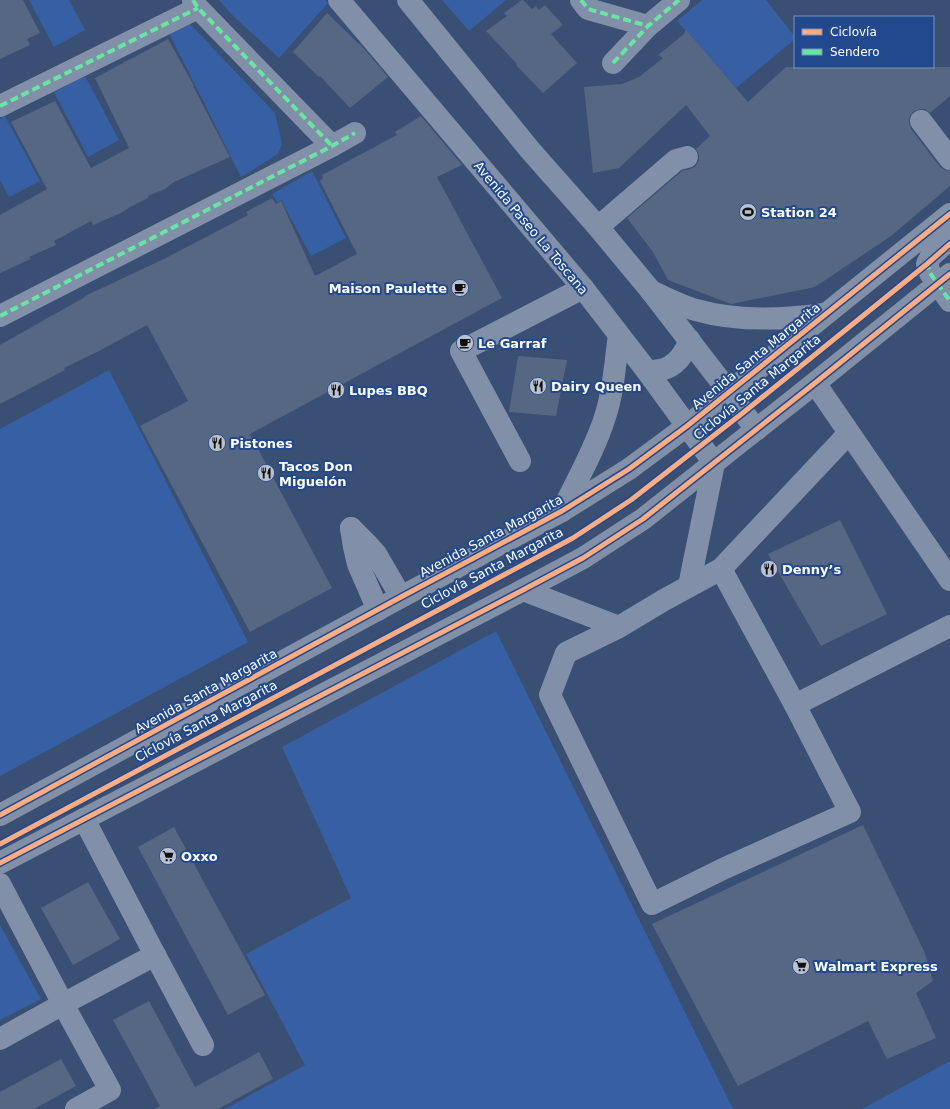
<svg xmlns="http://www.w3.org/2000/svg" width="950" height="1109" font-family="'DejaVu Sans',sans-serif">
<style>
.green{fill:#375fa3}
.building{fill:#566784}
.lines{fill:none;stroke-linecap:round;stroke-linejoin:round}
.minor{stroke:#8190a8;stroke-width:22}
.major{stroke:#818fa7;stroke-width:22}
.quiet{stroke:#66e7a1;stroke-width:4;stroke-dasharray:8 4;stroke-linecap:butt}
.cycleway-casing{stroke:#22498d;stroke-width:8}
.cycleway{stroke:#ffac80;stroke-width:5}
.labels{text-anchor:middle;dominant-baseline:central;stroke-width:4;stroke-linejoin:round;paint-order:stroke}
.poi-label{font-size:13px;font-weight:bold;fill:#fff;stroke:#22498d;text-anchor:start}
.street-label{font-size:13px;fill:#fff;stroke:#22498d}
</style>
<rect width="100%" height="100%" fill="#3a4f74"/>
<g class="green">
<path d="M 29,0 L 69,0 L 85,30 L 54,47 Z"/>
<path d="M 219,0 L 325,0 L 328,3 L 279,58 L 230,13 Z"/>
<path d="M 442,0 L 506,0 L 469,31 Z"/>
<path d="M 702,0 L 766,0 L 795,37 L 795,39 L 736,88 L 677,21 Z"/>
<path d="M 186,20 L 275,113 L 282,144 L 278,154 L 241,177 L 168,31 Z"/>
<path d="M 85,76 L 119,140 L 88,157 L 54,92 Z"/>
<path d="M 5,116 L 40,181 L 9,197 L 0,180 L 0,119 Z"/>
<path d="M 312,171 L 346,238 L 311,256 L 281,200 L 277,202 L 272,194 Z"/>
<path d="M 109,370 L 248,642 L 0,776 L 0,429 Z"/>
<path d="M 496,631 L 733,1109 L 225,1109 L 305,1065 L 246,954 L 351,898 L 282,747 Z"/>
<path d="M 0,925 L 41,999 L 0,1020 Z"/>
<path d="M 950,1061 L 950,1109 L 862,1109 Z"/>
</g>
<g class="building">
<path d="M 0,0 L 23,0 L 40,33 L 27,39 L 30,45 L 0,59 Z"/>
<path d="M 522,0 L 523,0 L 532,9 L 536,6 L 539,10 L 545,5 L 563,25 L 551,34 L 577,63 L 543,93 L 516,65 L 517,64 L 486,31 L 507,16 L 504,13 Z"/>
<path d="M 327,13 L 359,44 L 360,44 L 388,77 L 350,108 L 320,76 L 319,77 L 293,52 Z"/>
<path d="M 686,30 L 748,102 L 786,67 L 950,67 L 950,96 L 930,113 L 925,109 L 920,109 L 914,111 L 910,116 L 909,122 L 911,129 L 940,167 L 945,170 L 950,171 L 950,186 L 891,236 L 815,287 L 731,304 L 668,280 L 653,252 L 627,218 L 682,171 L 690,169 L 696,166 L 699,160 L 699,154 L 696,149 L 710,136 L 686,105 L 619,168 L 593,173 L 584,87 L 622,84 L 639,77 L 663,58 L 658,55 L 684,34 Z"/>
<path d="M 168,39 L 194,86 L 193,86 L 230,157 L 174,182 L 165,189 L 148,196 L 148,198 L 130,207 L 121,213 L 93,225 L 91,221 L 54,241 L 56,245 L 29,257 L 31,259 L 0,273 L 0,215 L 47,189 L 11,122 L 55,101 L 91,168 L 129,148 L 95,78 Z"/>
<path d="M 421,116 L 462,165 L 437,177 L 502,298 L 250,434 L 332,588 L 250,632 L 140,426 L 188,401 L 147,325 L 99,351 L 64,368 L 65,370 L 0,404 L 0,345 L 85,297 L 85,296 L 166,258 L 248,215 L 246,212 L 272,198 L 276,204 L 281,201 L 315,276 L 357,254 L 320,181 L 323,178 L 322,175 L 397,135 L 395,132 Z"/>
<path d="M 518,356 L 567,360 L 556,416 L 509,412 Z"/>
<path d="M 840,520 L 887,614 L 821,646 L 768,554 Z"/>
<path d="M 863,825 L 924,951 L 933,981 L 916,993 L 936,1038 L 887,1059 L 868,1021 L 738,1086 L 652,924 Z"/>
<path d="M 174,827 L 265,995 L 228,1015 L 138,847 Z"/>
<path d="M 88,882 L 120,939 L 73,965 L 41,908 Z"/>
<path d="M 149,1001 L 195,1087 L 259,1052 L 273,1079 L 218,1109 L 154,1109 L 160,1106 L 113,1020 Z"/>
<path d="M 61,1059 L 76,1086 L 34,1109 L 0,1109 L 0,1092 Z"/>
</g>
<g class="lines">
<g class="minor">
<path d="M 193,0 L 198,8 L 332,146"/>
<path d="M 339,0 L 583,288 L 647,371 L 714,463 L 689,586"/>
<path d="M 408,0 L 530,150 L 598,227 L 651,291 L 729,392 L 756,430"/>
<path d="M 581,0 L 588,9 L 648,26"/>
<path d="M 613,63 L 648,26 L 679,0"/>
<path d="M 0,106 L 198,8"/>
<path d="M 921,121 L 950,159"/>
<path d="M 598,227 L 676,160 L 687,157"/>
<path d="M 950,239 L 931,256 L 927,264 L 930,273 L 950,301"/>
<path d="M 0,316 L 332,146 L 355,133"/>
<path d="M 647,371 C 651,371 656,371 660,370 C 676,367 684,354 690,340"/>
<path d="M 815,383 L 950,580"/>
<path d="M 520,461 L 461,351 L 583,288"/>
<path d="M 351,528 L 354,547 L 358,564 L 378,610"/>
<path d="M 351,528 L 365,542 L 376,554 L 401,597"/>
<path d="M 721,569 L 795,705 L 850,812 L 725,868 L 652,904 L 550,695 L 566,653 L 619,627 L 664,600 L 721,569 L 849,433"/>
<path d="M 523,590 L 619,627"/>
<path d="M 795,705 L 950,626"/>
<path d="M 84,819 L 155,955 L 203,1045"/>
<path d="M 0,884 L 63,1004 L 110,1090 L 76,1109"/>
<path d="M 0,1039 L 63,1004 L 155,955"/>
</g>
<g class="major">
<path d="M 651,291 C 666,298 681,306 696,310 C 738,322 782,320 824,314"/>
<path d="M 562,511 C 577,480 595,449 605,417 C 614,390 615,362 619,335"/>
<path d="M 0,815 L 401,597 L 562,511 L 629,469 L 687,426 L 950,214"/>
<path d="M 0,863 L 523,590 L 583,558 L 643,519 L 815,383 L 950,274"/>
</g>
<g class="quiet">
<path d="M 193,0 L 198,8 L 332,146"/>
<path d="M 581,0 L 588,9 L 648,26"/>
<path d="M 613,63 L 648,26 L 679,0"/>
<path d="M 0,106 L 198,8"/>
<path d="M 928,262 L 927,264 L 930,273 L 950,301"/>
<path d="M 0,316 L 332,146 L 355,133"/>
</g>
<defs>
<g id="cycleway">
<path d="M 0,815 L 401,597 L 562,511 L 629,469 L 687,426 L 950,214"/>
<path d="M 0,844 L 573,538 L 631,500 L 744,412 L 927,264 L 950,244"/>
<path d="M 0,863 L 523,590 L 583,558 L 643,519 L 815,383 L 950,274"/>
</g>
</defs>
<use href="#cycleway" class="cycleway-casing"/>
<use href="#cycleway" class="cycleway"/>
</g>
<defs>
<symbol id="stadium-disc" viewBox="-11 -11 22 22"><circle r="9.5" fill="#bac1ce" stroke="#22498d"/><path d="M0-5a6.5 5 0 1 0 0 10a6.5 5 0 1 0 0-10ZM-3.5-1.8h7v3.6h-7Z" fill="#111"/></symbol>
<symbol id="cafe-disc" viewBox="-11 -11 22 22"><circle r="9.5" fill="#bac1ce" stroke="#22498d"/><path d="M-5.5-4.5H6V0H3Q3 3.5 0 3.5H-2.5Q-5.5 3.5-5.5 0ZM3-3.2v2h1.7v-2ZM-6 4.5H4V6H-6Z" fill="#111"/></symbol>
<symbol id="restaurant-disc" viewBox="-11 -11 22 22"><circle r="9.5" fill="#bac1ce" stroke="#22498d"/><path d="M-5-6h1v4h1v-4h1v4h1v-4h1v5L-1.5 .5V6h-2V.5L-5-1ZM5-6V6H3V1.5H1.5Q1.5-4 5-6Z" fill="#111"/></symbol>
<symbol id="supermarket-disc" viewBox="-11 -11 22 22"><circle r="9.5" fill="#bac1ce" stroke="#22498d"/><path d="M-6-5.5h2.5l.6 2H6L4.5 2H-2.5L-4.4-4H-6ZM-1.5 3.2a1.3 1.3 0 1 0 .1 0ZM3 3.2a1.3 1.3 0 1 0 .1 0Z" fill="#111"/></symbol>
</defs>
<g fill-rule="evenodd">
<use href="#stadium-disc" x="738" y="202" width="20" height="20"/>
<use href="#cafe-disc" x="450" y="278" width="20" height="20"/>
<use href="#cafe-disc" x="455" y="333" width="20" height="20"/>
<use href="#restaurant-disc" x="528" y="376" width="20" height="20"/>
<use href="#restaurant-disc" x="326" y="380" width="20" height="20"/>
<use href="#restaurant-disc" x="207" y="433" width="20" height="20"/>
<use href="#restaurant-disc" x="256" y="463" width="20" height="20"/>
<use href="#restaurant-disc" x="759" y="559" width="20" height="20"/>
<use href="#supermarket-disc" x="158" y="846" width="20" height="20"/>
<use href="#supermarket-disc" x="791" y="956" width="20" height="20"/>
</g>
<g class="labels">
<g class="poi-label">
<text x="761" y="212">Station 24</text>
<text x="447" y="288" text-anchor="end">Maison Paulette</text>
<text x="478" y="343">Le Garraf</text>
<text x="551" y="386">Dairy Queen</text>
<text x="349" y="390">Lupes BBQ</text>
<text x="230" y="443">Pistones</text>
<text x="279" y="466">Tacos Don<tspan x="279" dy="15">Miguelón</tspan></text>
<text x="782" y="569">Denny’s</text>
<text x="181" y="856">Oxxo</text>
<text x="814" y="966">Walmart Express</text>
</g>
<g class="street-label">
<text transform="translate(531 228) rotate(50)">Avenida Paseo La Toscana</text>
<text transform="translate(756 356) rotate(-39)">Avenida Santa Margarita</text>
<text transform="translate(757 387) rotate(-39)">Ciclovía Santa Margarita</text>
<text transform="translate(491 536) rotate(-28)">Avenida Santa Margarita</text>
<text transform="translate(492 568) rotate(-28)">Ciclovía Santa Margarita</text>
<text transform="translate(206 691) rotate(-29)">Avenida Santa Margarita</text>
<text transform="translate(206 721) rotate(-28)">Ciclovía Santa Margarita</text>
</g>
</g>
<rect x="794" y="16" width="140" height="52" fill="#22498d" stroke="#7a92bb"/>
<rect x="802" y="29" width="20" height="6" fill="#ffac80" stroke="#7a92bb"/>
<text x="830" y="36" font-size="12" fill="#ffffff">Ciclovía</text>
<rect x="802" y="49" width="20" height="6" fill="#66e7a1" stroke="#7a92bb"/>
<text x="830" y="56" font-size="12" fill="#ffffff">Sendero</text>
</svg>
